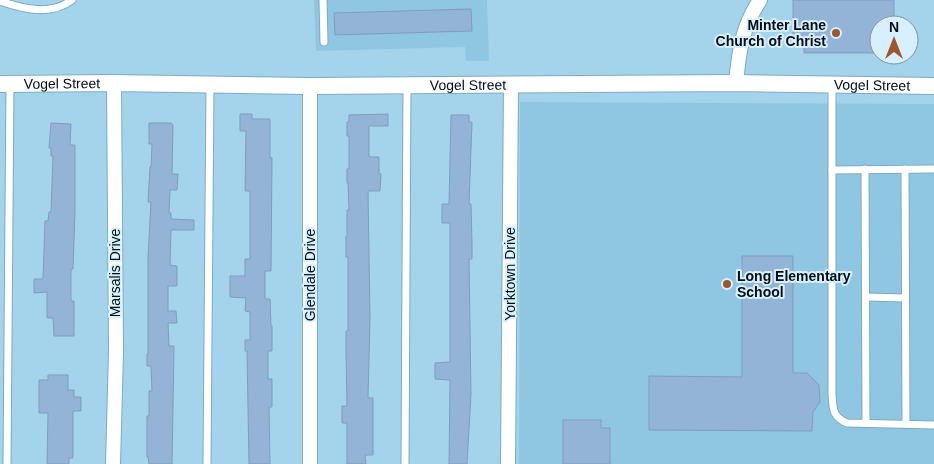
<svg xmlns="http://www.w3.org/2000/svg" width="934" height="464" font-family="Arial,sans-serif">
<style>
.built{fill:#8fc7e3}
.building{fill:#93b4d6;stroke:#7d9dbe}
.lines{fill:none;stroke-linecap:round;stroke-linejoin:round}
.service-casing{stroke:#7cacc3;stroke-width:9}
.minor-casing{stroke:#7cacc3;stroke-width:16}
.tertiary-casing{stroke:#7cacc3;stroke-width:18}
.service{stroke:#fff;stroke-width:7}
.minor{stroke:#fff;stroke-width:14}
.tertiary{stroke:#fff;stroke-width:16}
.poi-dot{fill:#9c572c;stroke:#d8f0fd;stroke-width:2}
.labels{text-anchor:middle;dominant-baseline:central;stroke-width:4;stroke-linejoin:round;paint-order:stroke}
.poi-label{font-size:14px;font-weight:bold;fill:#000e16;stroke:#d8f0fd;text-anchor:end}
.street-label{font-size:14px;fill:#000e16;stroke:#d8f0fd}
</style>
<rect width="100%" height="100%" fill="#a3d4ec"/>
<g class="built">
<path d="M 314,0 L 487,0 L 489,61 L 466,61 L 465,47 L 316,51 Z"/>
<path d="M 520,102 L 934,104 L 934,464 L 519,464 Z"/>
</g>
<g class="building">
<path d="M 793,0 L 894,0 L 894,25 L 879,25 L 879,53 L 804,53 L 804,41 L 793,41 Z"/>
<path d="M 471,9 L 472,31 L 335,35 L 334,13 Z"/>
<path d="M 240,114 L 252,114 L 252,119 L 270,119 L 270,158 L 272,158 L 271,271 L 265,271 L 265,299 L 270,299 L 271,326 L 272,326 L 272,351 L 268,351 L 268,379 L 272,379 L 272,407 L 269,407 L 270,464 L 249,464 L 247,351 L 245,351 L 245,340 L 250,340 L 250,312 L 245,311 L 246,298 L 230,297 L 230,276 L 245,276 L 245,259 L 250,259 L 250,191 L 245,191 L 246,131 L 240,131 Z"/>
<path d="M 388,114 L 388,126 L 369,126 L 369,157 L 379,157 L 379,174 L 381,174 L 380,191 L 368,191 L 370,318 L 368,398 L 373,398 L 373,455 L 365,455 L 366,464 L 347,464 L 347,423 L 342,423 L 342,406 L 347,406 L 346,352 L 346,331 L 348,331 L 348,257 L 346,257 L 346,236 L 347,236 L 347,210 L 349,210 L 348,183 L 347,183 L 347,169 L 349,169 L 349,136 L 347,136 L 347,122 L 349,122 L 349,115 Z"/>
<path d="M 451,115 L 469,115 L 469,122 L 472,122 L 469,204 L 471,204 L 472,243 L 472,259 L 469,259 L 471,394 L 467,464 L 449,464 L 450,380 L 435,379 L 435,363 L 450,362 L 450,223 L 442,223 L 442,204 L 449,204 Z"/>
<path d="M 51,123 L 71,124 L 70,145 L 75,145 L 75,212 L 73,269 L 71,269 L 71,301 L 74,301 L 74,336 L 54,336 L 53,318 L 47,318 L 47,292 L 34,293 L 34,279 L 43,279 L 45,221 L 48,221 L 49,212 L 51,212 L 53,156 L 51,156 L 51,148 L 49,148 Z"/>
<path d="M 149,123 L 171,123 L 173,125 L 172,174 L 178,174 L 177,190 L 170,190 L 169,213 L 171,213 L 171,219 L 194,220 L 194,230 L 171,230 L 170,265 L 177,266 L 177,286 L 168,286 L 168,311 L 176,311 L 177,323 L 168,323 L 169,346 L 174,346 L 172,464 L 149,464 L 148,457 L 147,457 L 147,416 L 149,416 L 149,391 L 152,391 L 151,366 L 147,366 L 147,354 L 148,354 L 148,257 L 151,202 L 148,202 L 150,167 L 151,167 L 152,144 L 149,144 Z"/>
<path d="M 742,256 L 793,256 L 793,373 L 807,373 L 819,385 L 820,402 L 813,412 L 812,431 L 649,430 L 649,376 L 742,377 Z"/>
<path d="M 48,375 L 68,375 L 68,390 L 74,390 L 74,397 L 81,397 L 81,411 L 73,411 L 73,458 L 69,458 L 69,464 L 47,464 L 48,413 L 39,413 L 39,380 L 48,380 Z"/>
<path d="M 563,420 L 601,420 L 601,428 L 610,428 L 610,464 L 563,464 Z"/>
</g>
<g class="lines">
<defs>
<g id="service">
<path d="M 323,0 L 324,42"/>
<path d="M 0,1 C 23,9 51,16 72,0"/>
<path d="M 832,85 L 832,394 C 833,409 832,416 847,423 L 934,425"/>
<path d="M 865,169 L 866,423"/>
<path d="M 905,169 L 906,424"/>
<path d="M 832,170 L 934,169"/>
<path d="M 866,297 L 905,298"/>
<path d="M 7,464 L 10,84"/>
<path d="M 207,464 L 210,85"/>
<path d="M 405,464 L 407,85"/>
</g>
<g id="minor">
<path d="M 736,83 C 739,51 742,27 760,0"/>
<path d="M 310,86 L 310,464"/>
<path d="M 113,464 L 116,352 L 114,83"/>
<path d="M 508,464 L 511,84"/>
</g>
<g id="tertiary">
<path id="s1" d="M 0,84 L 114,83 L 310,86 L 736,83 L 934,86"/>
</g>
</defs>
<use href="#service" class="service-casing"/>
<use href="#minor" class="minor-casing"/>
<use href="#tertiary" class="tertiary-casing"/>
<use href="#service" class="service"/>
<use href="#minor" class="minor"/>
<use href="#tertiary" class="tertiary"/>
</g>
<g class="poi-dot">
<circle cx="836" cy="33" r="5"/>
<circle cx="727" cy="284" r="5"/>
</g>
<g class="labels">
<g class="poi-label">
<text x="826" y="25">Minter Lane<tspan x="826" dy="16">Church of Christ</tspan></text>
<text x="737" y="276" text-anchor="start">Long Elementary<tspan x="737" dy="16">School</tspan></text>
</g>
<g class="street-label">
<text stroke="none"><textPath href="#s1" startOffset="62">Vogel Street</textPath></text>
<text stroke="none"><textPath href="#s1" startOffset="468">Vogel Street</textPath></text>
<text stroke="none"><textPath href="#s1" startOffset="872">Vogel Street</textPath></text>
<text transform="translate(115 273) rotate(-90)">Marsalis Drive</text>
<text transform="translate(510 274) rotate(-90)">Yorktown Drive</text>
<text transform="translate(310 275) rotate(-90)">Glendale Drive</text>
</g>
</g>
<g transform="translate(894 40)"><circle r="24" fill="#d8f0fd" stroke="#8296a1"/>
<path d="M0-4L9 19L0 12L-9 19Z" fill="#9c572c"/>
<text y="-8" font-size="14" font-weight="bold" text-anchor="middle" fill="#000e16">N</text>
</g>
</svg>
